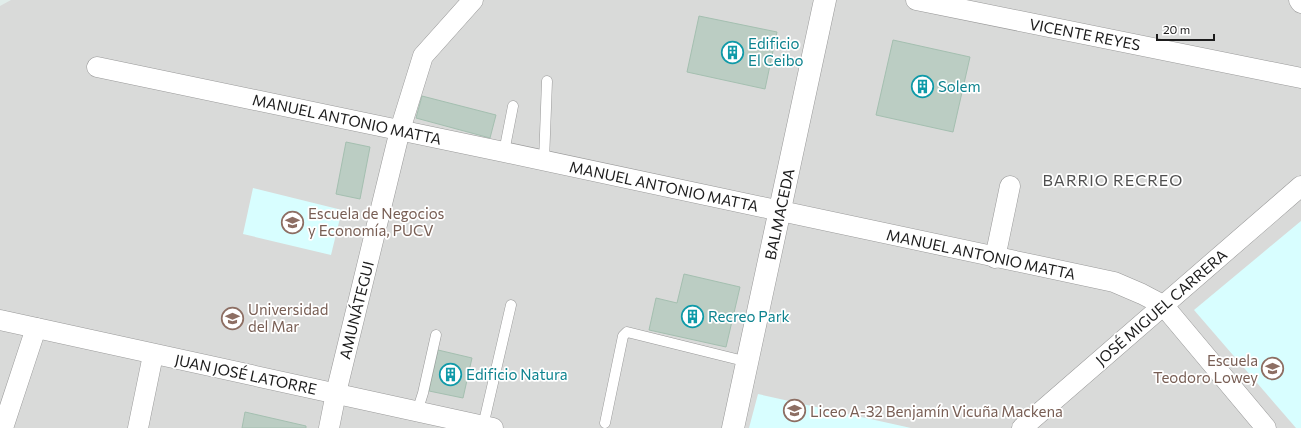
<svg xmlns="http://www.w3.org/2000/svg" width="1301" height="428" font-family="Commissioner,sans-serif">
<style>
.residential{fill:#d9dad9}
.education{fill:#d8feff}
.building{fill:#bbcdc3;stroke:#a4bfb0}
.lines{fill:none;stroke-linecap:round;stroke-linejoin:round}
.service-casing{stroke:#999;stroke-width:11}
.minor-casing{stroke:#999;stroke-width:21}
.tertiary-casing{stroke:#999;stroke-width:23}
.service{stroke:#fff;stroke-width:10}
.minor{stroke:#fff;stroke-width:20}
.tertiary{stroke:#fff;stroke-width:22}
.labels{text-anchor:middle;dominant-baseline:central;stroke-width:3.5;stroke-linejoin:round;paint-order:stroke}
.street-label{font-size:15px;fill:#1c1c1c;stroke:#fff}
.culture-label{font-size:15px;fill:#0d838f;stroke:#fff;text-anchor:start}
.education-label{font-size:15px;fill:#785e54;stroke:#fff;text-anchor:start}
.neighbourhood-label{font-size:16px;letter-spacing:1px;fill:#4f4f4f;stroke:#fff}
</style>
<rect width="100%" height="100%" fill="#e1edea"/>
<path class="residential" d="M 11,0 L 1301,0 L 1301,428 L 0,428 L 0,6 Z"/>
<g class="education">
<path d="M 253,188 L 342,210 L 331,255 L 243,234 Z"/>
<path d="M 1301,221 L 1301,428 L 1296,428 L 1194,310 Z"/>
<path d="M 758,394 L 911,428 L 912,428 L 749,428 Z"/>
</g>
<g class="building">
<path d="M 699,16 L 777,32 L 765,89 L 687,72 Z"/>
<path d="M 893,40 L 970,57 L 953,132 L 876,115 Z"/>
<path d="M 422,96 L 496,115 L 490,138 L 416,118 Z"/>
<path d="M 346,142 L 370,147 L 360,199 L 336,194 Z"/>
<path d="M 684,274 L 740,287 L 726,347 L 649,330 L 656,298 L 677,303 Z"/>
<path d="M 438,350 L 472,358 L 463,398 L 429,391 Z"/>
<path d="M 245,412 L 306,426 L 306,428 L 242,428 Z"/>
</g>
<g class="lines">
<defs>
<g id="service">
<path d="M 504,152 L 513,106"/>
<path d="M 544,161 L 547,81"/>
<path d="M 417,412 L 423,393 L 436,335"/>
<path d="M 605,423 L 623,336 L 627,332 L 748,362"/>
<path d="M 483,426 L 511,305"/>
</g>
<g id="minor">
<path d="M 916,0 L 1301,78"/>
<path d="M 1299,0 L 1301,3"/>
<path d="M 97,67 L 504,152 L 1114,282 L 1142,294 L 1163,305 L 1266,428"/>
<path d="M 995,258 L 1010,186"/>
<path d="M 0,320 L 493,428"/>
<path d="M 3,428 L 36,328"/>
<path d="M 138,428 L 153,355"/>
<path d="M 329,428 L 336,393 L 400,130 L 423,56 L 473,0"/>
<path d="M 1022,428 L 1301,186"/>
</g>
<path id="tertiary" d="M 733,428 L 825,0"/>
</defs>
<use href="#service" class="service-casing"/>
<use href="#minor" class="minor-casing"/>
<use href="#tertiary" class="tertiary-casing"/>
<use href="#service" class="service"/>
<use href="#minor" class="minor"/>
<use href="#tertiary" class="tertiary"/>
</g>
<defs>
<symbol id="building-ring" viewBox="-11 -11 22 22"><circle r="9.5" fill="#fff" stroke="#0f9aa8" stroke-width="1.5"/><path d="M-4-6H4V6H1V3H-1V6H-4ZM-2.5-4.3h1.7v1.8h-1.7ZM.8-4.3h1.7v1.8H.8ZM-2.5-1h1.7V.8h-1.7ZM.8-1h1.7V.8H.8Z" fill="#0f9aa8"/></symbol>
<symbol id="university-ring" viewBox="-11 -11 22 22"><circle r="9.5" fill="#fff" stroke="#8d6e63" stroke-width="1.5"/><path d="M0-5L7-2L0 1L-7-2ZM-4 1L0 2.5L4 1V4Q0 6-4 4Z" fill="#8d6e63"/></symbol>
<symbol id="school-ring" viewBox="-11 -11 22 22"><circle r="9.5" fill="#fff" stroke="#8d6e63" stroke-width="1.5"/><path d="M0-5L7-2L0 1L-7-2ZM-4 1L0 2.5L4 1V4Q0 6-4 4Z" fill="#8d6e63"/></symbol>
</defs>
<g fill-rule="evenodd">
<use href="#building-ring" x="720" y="40" width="25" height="25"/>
<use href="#building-ring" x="910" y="74" width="25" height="25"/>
<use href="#university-ring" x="280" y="210" width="25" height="25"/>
<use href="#building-ring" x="680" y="304" width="25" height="25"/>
<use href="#university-ring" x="220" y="306" width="25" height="25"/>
<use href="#school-ring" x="1260" y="356" width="25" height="25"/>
<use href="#building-ring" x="438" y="362" width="25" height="25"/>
<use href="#school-ring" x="782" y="398" width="25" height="25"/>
</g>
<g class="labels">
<g class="street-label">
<text transform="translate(1085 34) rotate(11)">VICENTE REYES</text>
<text transform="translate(347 119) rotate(12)">MANUEL ANTONIO MATTA</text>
<text transform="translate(664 186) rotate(12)">MANUEL ANTONIO MATTA</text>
<text transform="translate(779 214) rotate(-78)">BALMACEDA</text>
<text transform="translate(981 254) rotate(12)">MANUEL ANTONIO MATTA</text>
<text transform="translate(1161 307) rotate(-41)">JOSÉ MIGUEL CARRERA</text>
<text transform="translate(356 310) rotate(-76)">AMUNÁTEGUI</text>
<text transform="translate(246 374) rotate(12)">JUAN JOSÉ LATORRE</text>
</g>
<g class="culture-label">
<text x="748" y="43">Edificio<tspan x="748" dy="17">El Ceibo</tspan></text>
<text x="938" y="86">Solem</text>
<text x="708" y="316">Recreo Park</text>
<text x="466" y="374">Edificio Natura</text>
</g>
<g class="education-label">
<text x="308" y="213">Escuela de Negocios<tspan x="308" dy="17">y Economía, PUCV</tspan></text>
<text x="248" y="309">Universidad<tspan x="248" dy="17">del Mar</tspan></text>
<text x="1258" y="360" text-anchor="end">Escuela<tspan x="1258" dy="17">Teodoro Lowey</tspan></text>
<text x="810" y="411">Liceo A-32 Benjamín Vicuña Mackena</text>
</g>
<g class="neighbourhood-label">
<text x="1113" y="179">BARRIO RECREO</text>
</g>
</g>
<path d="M1157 34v6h57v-6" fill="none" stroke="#1c1c1c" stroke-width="2"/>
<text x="1163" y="34" font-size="12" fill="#1c1c1c" stroke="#ffffff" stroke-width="3" paint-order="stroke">20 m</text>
</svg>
